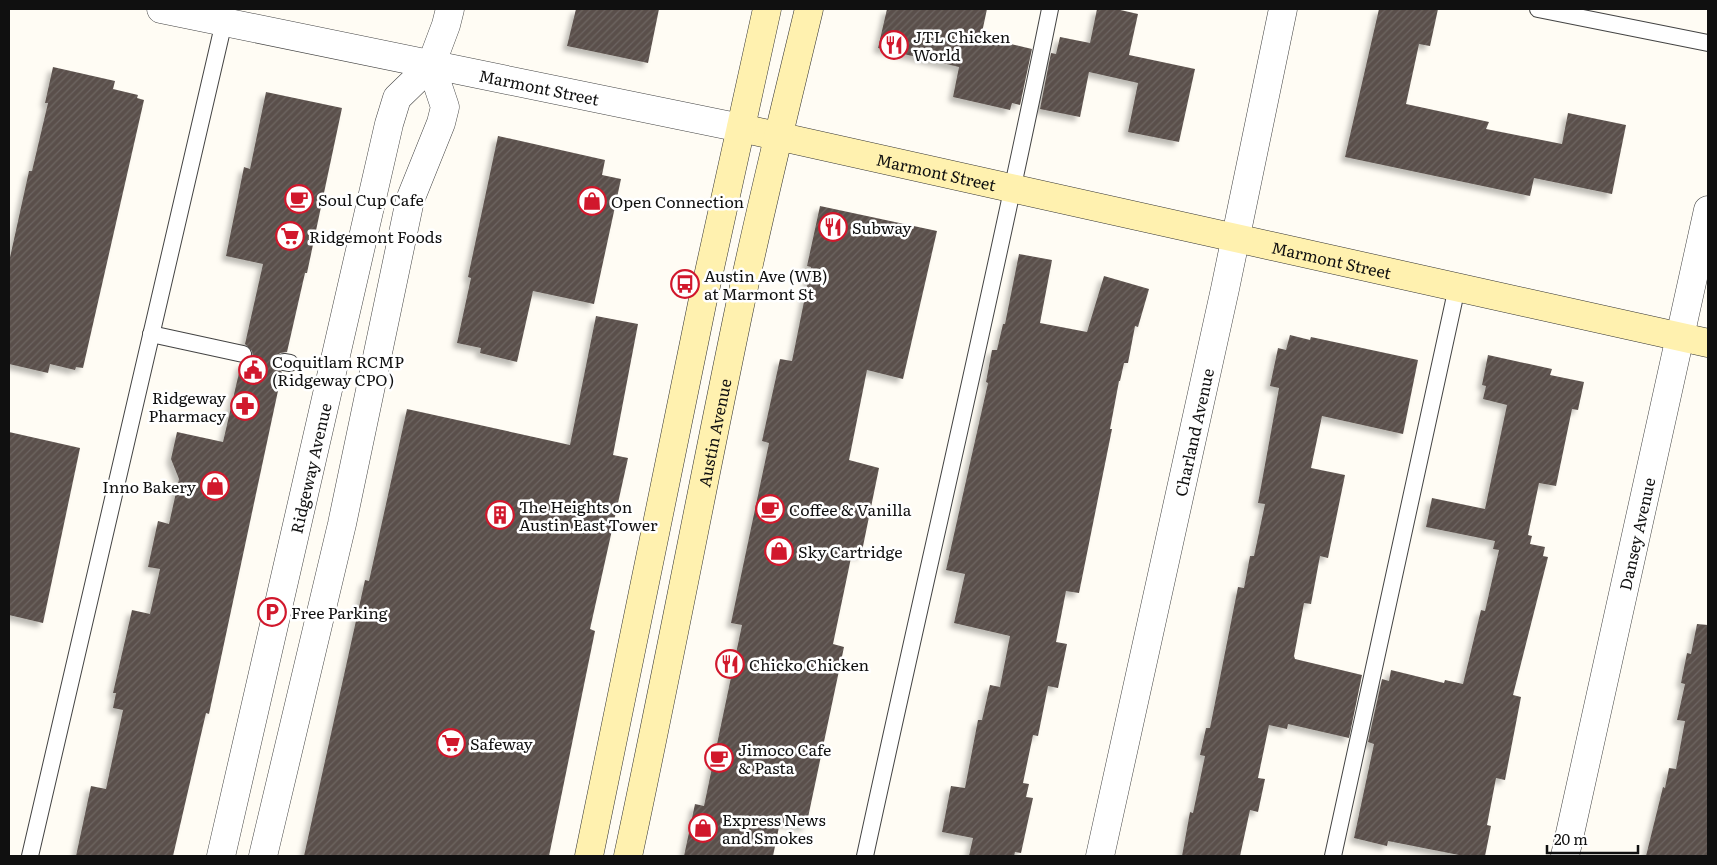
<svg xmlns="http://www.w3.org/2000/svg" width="1717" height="865" font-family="Literata,serif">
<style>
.building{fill:url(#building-hatch);filter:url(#shadow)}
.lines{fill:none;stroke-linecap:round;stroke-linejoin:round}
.service-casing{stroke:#434343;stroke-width:18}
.minor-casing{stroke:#434343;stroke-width:29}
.tertiary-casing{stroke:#434343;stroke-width:29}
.secondary-casing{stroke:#323232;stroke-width:29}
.service{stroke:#fff;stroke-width:16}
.minor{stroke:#fff;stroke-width:28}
.tertiary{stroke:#fff;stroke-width:28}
.secondary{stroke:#fff1af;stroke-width:28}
.labels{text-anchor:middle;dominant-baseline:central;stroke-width:5;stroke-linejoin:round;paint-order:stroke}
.poi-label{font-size:16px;fill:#101010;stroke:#fff;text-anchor:start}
.street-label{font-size:16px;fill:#101010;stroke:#fff}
</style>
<defs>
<pattern id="building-hatch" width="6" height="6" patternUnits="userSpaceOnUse" patternTransform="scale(1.25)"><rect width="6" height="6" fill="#5a504b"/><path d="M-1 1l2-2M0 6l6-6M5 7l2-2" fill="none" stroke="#6d6561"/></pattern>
<filter id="shadow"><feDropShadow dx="-4.5" dy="4.5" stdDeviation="2.5" flood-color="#0004"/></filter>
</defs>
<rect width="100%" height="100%" fill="#fffcf4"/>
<g class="building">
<path d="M 576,9 L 659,9 L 648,63 L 567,46 Z"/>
<path d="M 887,9 L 987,9 L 981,37 L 1032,49 L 1020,105 L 1012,103 L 1010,110 L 953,97 L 959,67 L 878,48 Z"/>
<path d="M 1097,9 L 1116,9 L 1138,14 L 1129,55 L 1195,69 L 1179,142 L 1128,132 L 1138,83 L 1089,72 L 1080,117 L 1040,109 L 1051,53 L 1056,54 L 1060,37 L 1090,43 Z"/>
<path d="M 1379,9 L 1438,9 L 1430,46 L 1419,44 L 1406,104 L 1489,122 L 1486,129 L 1562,144 L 1568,113 L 1626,125 L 1612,194 L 1534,178 L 1530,196 L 1345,157 Z"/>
<path d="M 53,67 L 115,81 L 113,89 L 138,95 L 137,98 L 144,100 L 83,368 L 76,367 L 75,370 L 50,364 L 48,373 L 9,364 L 9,262 L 29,171 L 32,171 L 48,103 L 45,103 Z"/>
<path d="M 266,92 L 342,108 L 307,273 L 305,273 L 287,352 L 280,353 L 274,360 L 275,366 L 282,372 L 209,714 L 206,713 L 173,856 L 76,856 L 91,786 L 106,789 L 123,710 L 113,708 L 116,693 L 113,693 L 132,610 L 150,614 L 160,569 L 148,567 L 158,521 L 169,524 L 179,479 L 171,459 L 177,432 L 223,442 L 241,364 L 246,363 L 253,357 L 252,351 L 245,344 L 263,264 L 226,256 L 244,167 L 250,169 Z"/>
<path d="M 498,136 L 605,160 L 602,175 L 621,179 L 594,304 L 533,291 L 517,362 L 480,353 L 481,348 L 457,343 L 471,278 L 468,277 Z"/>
<path d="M 820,206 L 937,231 L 903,379 L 867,370 L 849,460 L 879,468 L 861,556 L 852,553 L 833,644 L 844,647 L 806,827 L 780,822 L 773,856 L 684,856 L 695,804 L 704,806 L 742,625 L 731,623 L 769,443 L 762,441 L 780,359 L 792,361 L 811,267 L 807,266 Z"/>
<path d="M 1019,254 L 1052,260 L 1040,323 L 1087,332 L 1104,276 L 1149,289 L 1138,327 L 1135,326 L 1128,363 L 1124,363 L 1120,381 L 1119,381 L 1110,429 L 1112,429 L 1079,593 L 1066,591 L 1056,642 L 1067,644 L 1058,688 L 1048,686 L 1038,736 L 1033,735 L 1023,783 L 1029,784 L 1026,797 L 1033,798 L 1021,853 L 1015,852 L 1014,856 L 969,856 L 973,838 L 942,832 L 951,786 L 965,788 L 978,720 L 982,720 L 990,685 L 1000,687 L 1010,636 L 954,623 L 965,574 L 946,570 L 988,383 L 986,382 L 992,350 L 997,350 L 1003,324 L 1005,324 Z"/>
<path d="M 596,316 L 638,324 L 613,455 L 628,458 L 590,629 L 595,631 L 549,856 L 304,856 L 365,580 L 369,581 L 407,409 L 570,445 Z"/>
<path d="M 1290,335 L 1310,340 L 1311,337 L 1418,360 L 1403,434 L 1322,416 L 1311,468 L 1345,475 L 1328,558 L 1320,556 L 1311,604 L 1304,603 L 1294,656 L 1295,659 L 1362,675 L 1349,738 L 1288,724 L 1287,729 L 1269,725 L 1258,778 L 1265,779 L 1258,812 L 1250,810 L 1240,856 L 1182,856 L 1190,812 L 1193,813 L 1205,756 L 1200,755 L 1206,728 L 1210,728 L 1238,587 L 1244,588 L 1250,556 L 1254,556 L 1265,504 L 1258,503 L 1279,388 L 1270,386 L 1278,348 L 1286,350 Z"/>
<path d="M 1488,355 L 1552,369 L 1550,375 L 1584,382 L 1578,410 L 1572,409 L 1556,486 L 1539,483 L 1528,535 L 1532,536 L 1530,544 L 1545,547 L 1543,556 L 1548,557 L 1513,695 L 1521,697 L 1505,780 L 1496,778 L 1487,825 L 1491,826 L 1485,856 L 1464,856 L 1388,841 L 1387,846 L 1354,838 L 1374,744 L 1368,742 L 1382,679 L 1389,681 L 1391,670 L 1444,683 L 1445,680 L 1463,684 L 1481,610 L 1485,611 L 1499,550 L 1493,549 L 1495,541 L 1426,527 L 1432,498 L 1485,509 L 1507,405 L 1483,399 L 1486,386 L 1482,385 Z"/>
<path d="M 9,432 L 80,448 L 43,623 L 9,615 Z"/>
<path d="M 1697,624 L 1708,625 L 1708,856 L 1646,856 L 1663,787 L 1665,788 L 1669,768 L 1676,769 L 1685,721 L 1677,720 L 1685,684 L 1681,683 L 1687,653 L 1691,654 Z"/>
</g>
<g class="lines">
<defs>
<g id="service">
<path d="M 1538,9 L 1708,43"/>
<path d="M 151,334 L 243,354"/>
<path d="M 284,362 L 290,363"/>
<path d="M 30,856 L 226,13"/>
<path d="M 865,856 C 926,574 993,292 1050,9"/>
<path d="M 1333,856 L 1457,287"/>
</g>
<g id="minor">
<path id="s1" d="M 221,856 L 389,124 L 397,98 L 431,65 L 446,25 L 450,9"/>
<path d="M 263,856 L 342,524 L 410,200 L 441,123 L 445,107 L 431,65"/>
<path id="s2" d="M 1100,856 L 1225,289 L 1283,9"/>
<path id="s3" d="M 1565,856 L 1708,210"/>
</g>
<g id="tertiary">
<path id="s4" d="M 161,9 L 741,128"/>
</g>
<g id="secondary">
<path id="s5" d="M 741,128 L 1708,343"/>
<path d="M 589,856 L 702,304 L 767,9"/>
<path id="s6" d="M 628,856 C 667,674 701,492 739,310 C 760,209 785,109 809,9"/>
</g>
</defs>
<use href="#service" class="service-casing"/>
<use href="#minor" class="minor-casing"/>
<use href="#tertiary" class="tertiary-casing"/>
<use href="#secondary" class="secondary-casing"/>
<use href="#service" class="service"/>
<use href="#minor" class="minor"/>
<use href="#tertiary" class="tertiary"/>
<use href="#secondary" class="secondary"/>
</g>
<defs>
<symbol id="restaurant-ring" viewBox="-11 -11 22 22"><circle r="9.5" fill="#fff" stroke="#d1182c" stroke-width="1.5"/><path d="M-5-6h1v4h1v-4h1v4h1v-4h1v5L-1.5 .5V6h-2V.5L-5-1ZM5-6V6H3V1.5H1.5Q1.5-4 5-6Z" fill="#d1182c"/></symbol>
<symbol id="cafe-ring" viewBox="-11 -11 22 22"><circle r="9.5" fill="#fff" stroke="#d1182c" stroke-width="1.5"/><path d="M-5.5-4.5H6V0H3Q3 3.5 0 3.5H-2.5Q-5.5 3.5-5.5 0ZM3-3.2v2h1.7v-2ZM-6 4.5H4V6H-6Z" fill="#d1182c"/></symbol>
<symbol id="shop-ring" viewBox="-11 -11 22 22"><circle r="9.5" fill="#fff" stroke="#d1182c" stroke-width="1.5"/><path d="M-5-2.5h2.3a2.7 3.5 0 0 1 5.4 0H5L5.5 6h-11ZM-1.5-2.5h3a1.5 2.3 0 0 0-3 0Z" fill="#d1182c"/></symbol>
<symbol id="supermarket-ring" viewBox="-11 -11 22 22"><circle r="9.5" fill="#fff" stroke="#d1182c" stroke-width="1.5"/><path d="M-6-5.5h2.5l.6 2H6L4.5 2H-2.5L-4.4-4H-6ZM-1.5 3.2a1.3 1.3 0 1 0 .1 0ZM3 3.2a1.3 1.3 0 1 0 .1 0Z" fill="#d1182c"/></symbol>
<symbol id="bus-ring" viewBox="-11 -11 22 22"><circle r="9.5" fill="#fff" stroke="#d1182c" stroke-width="1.5"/><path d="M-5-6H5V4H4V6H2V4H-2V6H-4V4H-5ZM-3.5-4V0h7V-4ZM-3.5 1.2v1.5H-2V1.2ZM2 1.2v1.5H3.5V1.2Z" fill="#d1182c"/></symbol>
<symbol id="civic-ring" viewBox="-11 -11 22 22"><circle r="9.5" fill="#fff" stroke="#d1182c" stroke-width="1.5"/><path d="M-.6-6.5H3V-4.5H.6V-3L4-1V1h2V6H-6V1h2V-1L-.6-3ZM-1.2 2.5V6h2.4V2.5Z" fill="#d1182c"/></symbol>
<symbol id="pharmacy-ring" viewBox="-11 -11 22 22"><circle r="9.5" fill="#fff" stroke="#d1182c" stroke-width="1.5"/><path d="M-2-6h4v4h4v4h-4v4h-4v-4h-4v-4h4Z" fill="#d1182c"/></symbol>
<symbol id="building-ring" viewBox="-11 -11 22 22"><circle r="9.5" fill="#fff" stroke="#d1182c" stroke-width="1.5"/><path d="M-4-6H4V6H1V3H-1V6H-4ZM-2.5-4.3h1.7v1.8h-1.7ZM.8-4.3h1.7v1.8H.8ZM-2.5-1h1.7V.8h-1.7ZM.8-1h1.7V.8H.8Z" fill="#d1182c"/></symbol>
<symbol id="parking-ring" viewBox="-11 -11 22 22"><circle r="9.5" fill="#fff" stroke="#d1182c" stroke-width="1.5"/><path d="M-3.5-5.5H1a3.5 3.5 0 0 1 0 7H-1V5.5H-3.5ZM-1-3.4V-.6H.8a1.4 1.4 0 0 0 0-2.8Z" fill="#d1182c"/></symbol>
</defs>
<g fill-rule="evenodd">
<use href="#restaurant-ring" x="878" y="29" width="32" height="32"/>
<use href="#cafe-ring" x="283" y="183" width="32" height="32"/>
<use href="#shop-ring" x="576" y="185" width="32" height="32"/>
<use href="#restaurant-ring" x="817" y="211" width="32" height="32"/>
<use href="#supermarket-ring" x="274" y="220" width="32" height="32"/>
<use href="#bus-ring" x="669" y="268" width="32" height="32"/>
<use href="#civic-ring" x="237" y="354" width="32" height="32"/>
<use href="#pharmacy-ring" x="229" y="390" width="32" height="32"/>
<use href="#shop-ring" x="199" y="470" width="32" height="32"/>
<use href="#cafe-ring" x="754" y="493" width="32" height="32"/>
<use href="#building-ring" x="484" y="499" width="32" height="32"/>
<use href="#shop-ring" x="763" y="535" width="32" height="32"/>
<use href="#parking-ring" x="256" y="596" width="32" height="32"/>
<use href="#restaurant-ring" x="714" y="648" width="32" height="32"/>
<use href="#supermarket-ring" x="435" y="727" width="32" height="32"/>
<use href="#cafe-ring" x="703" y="742" width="32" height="32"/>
<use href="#shop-ring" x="687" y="812" width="32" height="32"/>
</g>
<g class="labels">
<g class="poi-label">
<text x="913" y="36">JTL Chicken<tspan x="913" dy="18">World</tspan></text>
<text x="318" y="199">Soul Cup Cafe</text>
<text x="611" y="201">Open Connection</text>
<text x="852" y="227">Subway</text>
<text x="309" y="236">Ridgemont Foods</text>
<text x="704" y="275">Austin Ave (WB)<tspan x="704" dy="18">at Marmont St</tspan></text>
<text x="272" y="361">Coquitlam RCMP<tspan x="272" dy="18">(Ridgeway CPO)</tspan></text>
<text x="226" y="397" text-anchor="end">Ridgeway<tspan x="226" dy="18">Pharmacy</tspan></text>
<text x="196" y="486" text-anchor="end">Inno Bakery</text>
<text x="519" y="506">The Heights on<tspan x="519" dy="18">Austin East Tower</tspan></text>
<text x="789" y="509">Coffee &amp; Vanilla</text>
<text x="798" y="551">Sky Cartridge</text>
<text x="291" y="612">Free Parking</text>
<text x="749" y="664">Chicko Chicken</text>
<text x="470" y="743">Safeway</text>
<text x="738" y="749">Jimoco Cafe<tspan x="738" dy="18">&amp; Pasta</tspan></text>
<text x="722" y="819">Express News<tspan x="722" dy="18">and Smokes</tspan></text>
</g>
<g class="street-label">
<text stroke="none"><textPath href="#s4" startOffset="386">Marmont Street</textPath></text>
<text stroke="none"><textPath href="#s5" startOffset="200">Marmont Street</textPath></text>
<text stroke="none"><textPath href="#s5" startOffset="605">Marmont Street</textPath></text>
<text stroke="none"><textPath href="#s6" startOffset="432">Austin Avenue</textPath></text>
<text stroke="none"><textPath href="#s2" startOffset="434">Charland Avenue</textPath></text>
<text stroke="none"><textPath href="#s1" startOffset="398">Ridgeway Avenue</textPath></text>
<text stroke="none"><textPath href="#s3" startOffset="330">Dansey Avenue</textPath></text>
</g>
</g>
<rect width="1717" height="865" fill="none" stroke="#101010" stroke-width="20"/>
<path d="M1547 845v8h91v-8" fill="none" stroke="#101010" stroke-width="2.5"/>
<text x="1554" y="845" font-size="15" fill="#101010" stroke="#ffffff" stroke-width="4" paint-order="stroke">20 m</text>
</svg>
